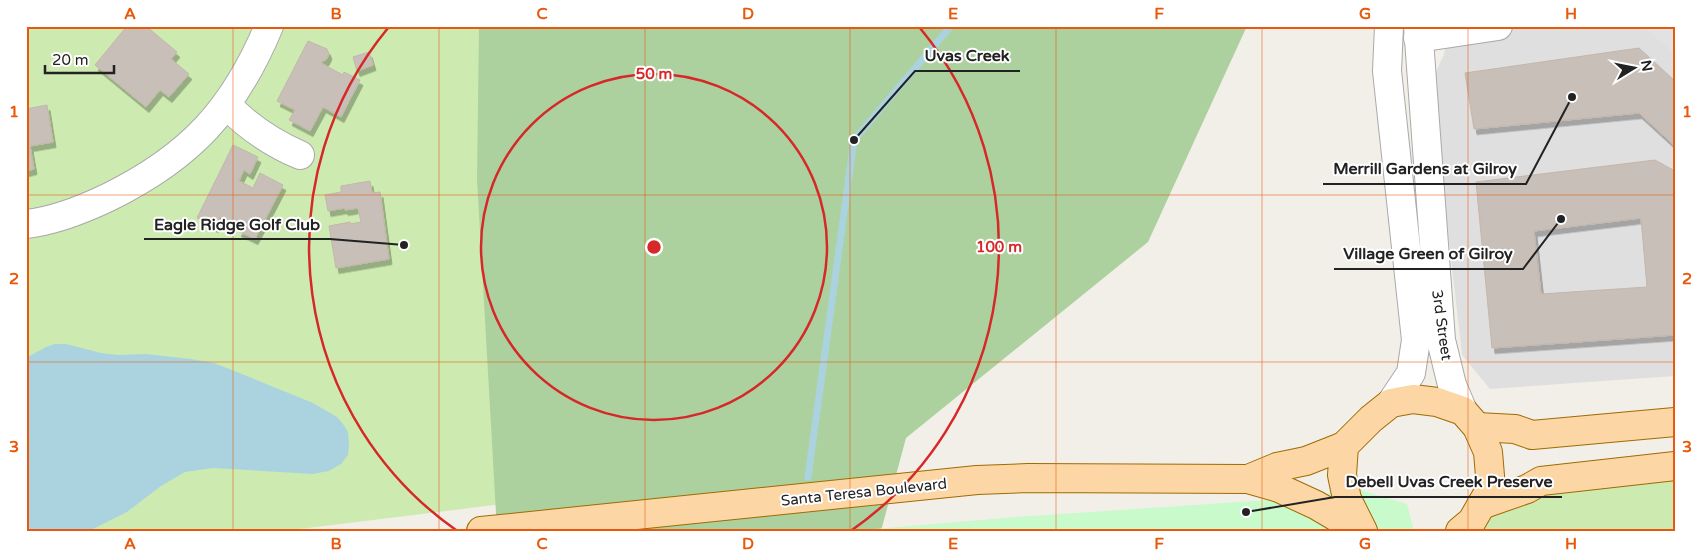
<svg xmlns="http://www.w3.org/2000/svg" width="1701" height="557" font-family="'Varela Round',sans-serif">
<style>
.residential{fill:#e0dfdf}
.grass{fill:#cdebb0}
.forest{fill:#add19e}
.park{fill:#c8facc}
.parking{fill:#e2e2e2}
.water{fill:#aad3df}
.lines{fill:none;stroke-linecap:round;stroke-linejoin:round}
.stream{stroke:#aad3df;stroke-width:7}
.building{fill:#c7bfb8;stroke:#c4b6ab;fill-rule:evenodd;filter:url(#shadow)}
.minor-casing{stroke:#a9a9a9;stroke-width:30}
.major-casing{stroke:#a06b00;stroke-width:30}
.minor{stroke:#fff;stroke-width:28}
.major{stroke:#fcd6a4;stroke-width:28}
.grid{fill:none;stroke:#e8590c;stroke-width:1;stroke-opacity:0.55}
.ring{fill:none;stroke:#d62828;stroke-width:2.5}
.labels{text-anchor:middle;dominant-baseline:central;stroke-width:4;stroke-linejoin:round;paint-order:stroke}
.street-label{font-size:15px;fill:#222;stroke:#fff}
.centre{fill:#d62828;stroke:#fff;stroke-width:2.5}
.ring-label{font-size:15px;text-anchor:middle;font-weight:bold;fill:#d62828;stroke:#fff;stroke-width:4;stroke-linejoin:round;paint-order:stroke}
.leader{fill:none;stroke:#222;stroke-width:2}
.callout-dot{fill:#222;stroke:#fff;stroke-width:2}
.callout-label{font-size:16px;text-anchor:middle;font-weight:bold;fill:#222;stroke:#fff;stroke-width:4;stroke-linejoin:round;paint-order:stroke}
.neatline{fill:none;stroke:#e8590c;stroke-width:2}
.grid-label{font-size:16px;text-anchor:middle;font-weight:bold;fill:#e8590c}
</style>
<defs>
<filter id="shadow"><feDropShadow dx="3" dy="5.5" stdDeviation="0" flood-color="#0004"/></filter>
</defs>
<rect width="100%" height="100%" fill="#f2efe9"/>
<path class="residential" d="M 1449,26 L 1675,26 L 1675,376 L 1490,389 L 1462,355 L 1431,83 L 1444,54 Z"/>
<g class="grass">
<path d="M 26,26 L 744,26 L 819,465 L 284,531 L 26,531 Z"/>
<path d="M 1675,462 L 1675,531 L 1473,531 L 1491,488 L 1514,478 Z"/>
</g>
<path class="forest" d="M 479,26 L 1247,26 L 1148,242 L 906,438 L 881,531 L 497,531 L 477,179 Z"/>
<path class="park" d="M 1357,489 L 1407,504 L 1414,531 L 852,531 L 1016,517 L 1298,498 Z"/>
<path class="parking" d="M 1642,26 L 1675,26 L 1675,54 Z"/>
<path class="water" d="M 55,344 L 66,344 L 101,353 L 118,355 L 146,354 L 191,359 L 214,363 L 242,374 L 313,403 L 337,417 L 343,424 L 348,432 L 349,445 L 348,455 L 341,464 L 329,471 L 312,474 L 213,468 L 185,472 L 161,486 L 127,512 L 89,531 L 26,531 L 26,358 L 46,347 Z"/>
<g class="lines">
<path class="stream" d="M 808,477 L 854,140 L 951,26"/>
</g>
<g class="building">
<path d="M 127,26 L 146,26 L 177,52 L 171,59 L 189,74 L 169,97 L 160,90 L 146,107 L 95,65 Z"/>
<path d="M 308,41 L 327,49 L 329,54 L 326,60 L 323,61 L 321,63 L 343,75 L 344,72 L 360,80 L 341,117 L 323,107 L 310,131 L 289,120 L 295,110 L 277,101 Z"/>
<path d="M 1639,48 L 1675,81 L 1675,146 L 1639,113 L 1474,129 L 1465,73 Z"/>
<path d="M 369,52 L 373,65 L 357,71 L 353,57 Z"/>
<path d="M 47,105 L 53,142 L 30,146 L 34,169 L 26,171 L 26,109 Z"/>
<path d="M 233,145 L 258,157 L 250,174 L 244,170 L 239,181 L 253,188 L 260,173 L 283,185 L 255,239 L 238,231 L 241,227 L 220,217 L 215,227 L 197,218 Z"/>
<path d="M 1655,160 L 1675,171 L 1675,335 L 1492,348 L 1476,182 ZM 1641,218 L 1647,287 L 1541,294 L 1534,231 Z"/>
<path d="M 370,181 L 372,193 L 380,192 L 389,259 L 336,268 L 329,226 L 350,222 L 350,224 L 361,222 L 358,208 L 345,210 L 345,208 L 328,211 L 325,195 L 341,192 L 341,186 Z"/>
</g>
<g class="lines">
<defs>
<g id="minor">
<path d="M 1389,26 L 1387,71 L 1416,340 L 1411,373 L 1391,403"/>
<path d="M 1418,26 L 1441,340 L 1452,385 L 1463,411"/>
<path d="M 1418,38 L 1498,26"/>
<path d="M 227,105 C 248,127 272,143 300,155"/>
<path d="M 26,224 C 54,221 84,209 109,197 C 190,157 234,110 269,26"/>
</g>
<g id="major">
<path d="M 1477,427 L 1515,429 L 1532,435 L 1675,422"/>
<path d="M 1248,479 L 1277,467 L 1306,461 L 1344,446"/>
<path d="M 1481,505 L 1527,489 L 1541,481 L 1675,466"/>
<path d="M 481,531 L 977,480 L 1028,478 L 1248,479 L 1279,488 L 1316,505 L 1360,531"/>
<path d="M 1363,531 L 1347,499 L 1342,475 L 1344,446 L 1371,419 L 1391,403 L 1413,399 L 1437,402 L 1463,411 L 1477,427 L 1488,452 L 1491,488 L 1472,521 L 1460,531"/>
</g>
</defs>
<use href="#minor" class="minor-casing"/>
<use href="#major" class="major-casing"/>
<use href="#minor" class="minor"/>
<use href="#major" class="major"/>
</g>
<path class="grid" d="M 233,26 L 233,531M 439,26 L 439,531M 645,26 L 645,531M 850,26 L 850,531M 1056,26 L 1056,531M 1262,26 L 1262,531M 1468,26 L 1468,531M 26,195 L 1675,195M 26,362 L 1675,362"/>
<g class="ring">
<circle cx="654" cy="247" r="173"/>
<path d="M456 530A345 345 0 0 1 388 28M920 28A345 345 0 0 1 852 530"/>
</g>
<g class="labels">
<g class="street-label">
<text transform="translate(1442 325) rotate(82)">3rd Street</text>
<text transform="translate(864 492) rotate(-6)">Santa Teresa Boulevard</text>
</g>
</g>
<circle cx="654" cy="247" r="8" class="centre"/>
<g class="ring-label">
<text x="654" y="79">50 m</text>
<text x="999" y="252">100 m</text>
</g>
<path class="leader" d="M854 140L915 71H1020M1572 97L1526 184H1323M404 245L330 239H144M1561 219L1523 269H1334M1246 512L1335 497H1562"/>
<g class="callout-dot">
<circle cx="854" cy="140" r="5"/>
<circle cx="1572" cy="97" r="5"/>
<circle cx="404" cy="245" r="5"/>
<circle cx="1561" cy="219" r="5"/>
<circle cx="1246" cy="512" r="5"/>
</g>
<g class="callout-label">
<text x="967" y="61">Uvas Creek</text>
<text x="1425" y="174">Merrill Gardens at Gilroy</text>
<text x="237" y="230">Eagle Ridge Golf Club</text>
<text x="1428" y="259">Village Green of Gilroy</text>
<text x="1449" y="487">Debell Uvas Creek Preserve</text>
</g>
<rect width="1701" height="557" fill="none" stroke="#ffffff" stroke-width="55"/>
<g transform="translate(1634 68) rotate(80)" stroke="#ffffff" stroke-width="4" paint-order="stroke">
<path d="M0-4L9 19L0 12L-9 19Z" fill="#222222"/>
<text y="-8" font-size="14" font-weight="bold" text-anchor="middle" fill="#222222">N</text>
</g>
<path d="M45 65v8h69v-8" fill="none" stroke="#222222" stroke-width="2.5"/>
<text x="52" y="65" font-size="15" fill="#222222" stroke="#ffffff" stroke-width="4" paint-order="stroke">20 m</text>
<rect x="28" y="28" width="1646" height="502" class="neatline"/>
<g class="grid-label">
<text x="130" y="19">A</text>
<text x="336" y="19">B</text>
<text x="542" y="19">C</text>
<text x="748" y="19">D</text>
<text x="953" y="19">E</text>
<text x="1159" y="19">F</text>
<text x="1365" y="19">G</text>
<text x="1571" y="19">H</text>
<text x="14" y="117">1</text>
<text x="1687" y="117">1</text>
<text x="14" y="284">2</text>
<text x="1687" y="284">2</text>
<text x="14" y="452">3</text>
<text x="1687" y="452">3</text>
<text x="130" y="549">A</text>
<text x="336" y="549">B</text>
<text x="542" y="549">C</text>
<text x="748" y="549">D</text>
<text x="953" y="549">E</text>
<text x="1159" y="549">F</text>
<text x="1365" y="549">G</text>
<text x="1571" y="549">H</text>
</g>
</svg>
